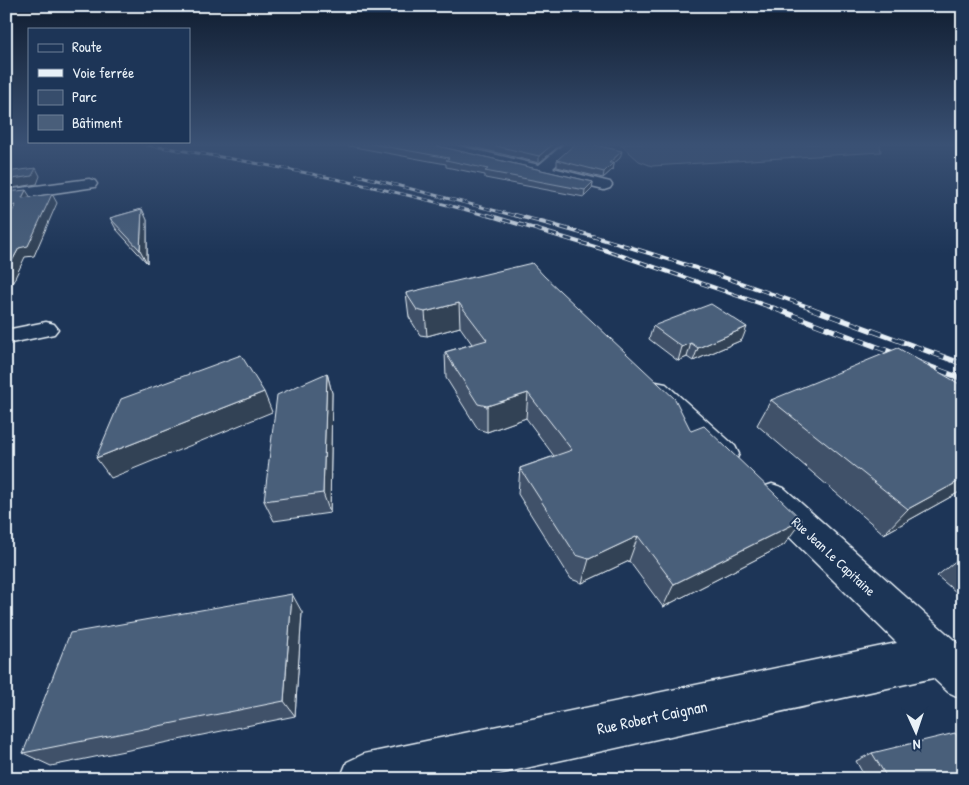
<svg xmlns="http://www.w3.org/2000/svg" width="969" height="785" font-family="'Patrick Hand',sans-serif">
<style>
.green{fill:#374d6c;stroke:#909fb2}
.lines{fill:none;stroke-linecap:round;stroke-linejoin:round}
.minor-casing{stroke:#e8f1f8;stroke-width:3}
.minor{fill:#1d3557;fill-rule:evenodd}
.rail-far2-casing{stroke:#e8f1f8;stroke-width:3}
.rail-far1-casing{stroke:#e8f1f8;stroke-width:4}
.rail-casing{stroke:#e8f1f8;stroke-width:5.5}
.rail-far2{stroke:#1d3557;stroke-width:2;stroke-dasharray:6;stroke-linecap:butt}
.rail-far1{stroke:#1d3557;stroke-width:2.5;stroke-dasharray:8;stroke-linecap:butt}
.rail{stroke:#1d3557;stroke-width:4;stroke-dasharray:11;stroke-linecap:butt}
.wall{fill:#3f5169;stroke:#e8f1f8}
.shaded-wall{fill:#334255;stroke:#e8f1f8}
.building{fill:#495e7a;stroke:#e8f1f8}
.labels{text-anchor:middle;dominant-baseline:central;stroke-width:4;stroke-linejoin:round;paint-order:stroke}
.street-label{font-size:14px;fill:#e8f1f8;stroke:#1d3557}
.near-street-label{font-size:16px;fill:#e8f1f8;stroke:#1d3557}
</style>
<rect width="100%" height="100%" fill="#1d3557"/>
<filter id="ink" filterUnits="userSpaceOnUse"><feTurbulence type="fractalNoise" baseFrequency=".02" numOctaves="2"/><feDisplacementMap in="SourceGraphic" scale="10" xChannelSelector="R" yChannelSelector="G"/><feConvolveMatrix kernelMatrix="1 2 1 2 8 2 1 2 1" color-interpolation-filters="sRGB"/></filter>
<g filter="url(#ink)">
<path class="green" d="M 620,144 L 880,144 L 881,152 L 652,166 L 639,161 Z"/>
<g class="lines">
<defs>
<g id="minor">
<path d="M 419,144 L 451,144 L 539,165 L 564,144 L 579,144 L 553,168 L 610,182 L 612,185 L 610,188 L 604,190 L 425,148 Z"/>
<path d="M 89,179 L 95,181 L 97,184 L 95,187 L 6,200 L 6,190 Z"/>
<path d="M 46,322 L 54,324 L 58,329 L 54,334 L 6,344 L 6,330 Z"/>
<path d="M 656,382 L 666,384 L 735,446 L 739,454 L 735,462 L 724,466 L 713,462 L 646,398 L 642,391 L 646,384 Z"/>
<path d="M 772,484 L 784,488 L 963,648 L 963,699 L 948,692 L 933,678 L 476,779 L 340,779 L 347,762 L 364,754 L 897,643 L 760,508 L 755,498 L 760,488 Z"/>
</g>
</defs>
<use href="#minor" class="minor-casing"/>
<use href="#minor" class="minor"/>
<defs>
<g id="rail-far2">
<path d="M 141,144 C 260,162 377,185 492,217"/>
<path d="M 357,175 L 520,217"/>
</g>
<g id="rail-far1">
<path d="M 488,215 L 605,250 L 776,309"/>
<path d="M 515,215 C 616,241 716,273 814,309"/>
</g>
<g id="rail">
<path d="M 773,308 L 963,379"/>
<path d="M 810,308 L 963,364"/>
</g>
</defs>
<use href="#rail-far2" class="rail-far2-casing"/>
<use href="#rail-far1" class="rail-far1-casing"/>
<use href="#rail" class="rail-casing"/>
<use href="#rail-far2" class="rail-far2"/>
<use href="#rail-far1" class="rail-far1"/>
<use href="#rail" class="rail"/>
</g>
<g class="wall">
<path d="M 338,144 L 429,144 L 593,182 L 592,189 L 584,197 L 485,178 L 485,175 L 446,167 L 446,164 Z"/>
<path d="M 461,144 L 561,144 L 539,163 Z"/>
<path d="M 594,145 L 620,158 L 613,164 L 612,170 L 603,178 L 557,167 L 557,160 Z"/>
<path d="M 142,209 L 147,220 L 147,263 L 116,229 L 110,218 Z"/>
<path d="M 544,276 L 691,431 L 784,545 L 663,607 L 629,561 L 582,583 L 571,579 L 518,494 L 520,468 L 554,456 L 526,418 L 487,432 L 478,429 L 446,378 L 445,352 L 472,344 L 460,327 L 427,336 L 420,335 L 409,317 L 406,293 Z"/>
<path d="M 653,326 L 742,340 L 693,361 L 687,357 L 678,361 L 649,339 Z"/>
<path d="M 327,373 L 332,393 L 330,513 L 274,521 L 264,501 Z"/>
<path d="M 963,386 L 963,490 L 884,534 L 757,425 L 771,400 Z"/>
<path d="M 963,555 L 963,598 L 937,576 Z"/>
<path d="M 302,612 L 295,716 L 51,766 L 23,753 Z"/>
<path d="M 872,753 L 963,779 L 866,779 L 856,761 Z"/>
</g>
<g class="shaded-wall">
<path d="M 553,144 L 561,144 L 539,163 L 539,156 Z"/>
<path d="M 622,151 L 620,158 L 613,164 L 612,170 L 603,178 L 604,172 L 609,163 Z"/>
<path d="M 6,168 L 10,175 L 36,168 L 40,176 L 37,184 L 6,189 Z"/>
<path d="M 593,182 L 592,189 L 584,197 L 585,190 Z"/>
<path d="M 26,190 L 31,198 L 22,198 Z"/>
<path d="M 52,194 L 57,203 L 34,256 L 25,257 L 13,282 L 9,283 L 6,289 L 6,272 L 19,248 Z"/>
<path d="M 16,205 L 21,214 L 6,216 L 6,207 Z"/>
<path d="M 142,209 L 147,220 L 147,263 L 140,250 Z"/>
<path d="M 459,303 L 460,327 L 427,336 L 425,312 Z"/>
<path d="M 747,327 L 742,340 L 693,361 L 698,348 Z"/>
<path d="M 691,343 L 687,357 L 678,361 L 682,347 Z"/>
<path d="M 327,373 L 332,393 L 330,513 L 323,493 Z"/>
<path d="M 264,392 L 272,412 L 111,478 L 96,458 Z"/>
<path d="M 528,393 L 526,418 L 487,432 L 487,406 Z"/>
<path d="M 963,479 L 963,490 L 884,534 L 908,509 Z"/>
<path d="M 802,520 L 784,545 L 663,607 L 674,584 Z"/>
<path d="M 638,536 L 629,561 L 582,583 L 589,559 Z"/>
<path d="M 292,594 L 302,612 L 295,716 L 284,701 Z"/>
</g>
<g class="building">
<path d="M 372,144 L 429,144 L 593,182 L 585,190 L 485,171 L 488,169 L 446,160 L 449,158 Z"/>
<path d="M 488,144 L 553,144 L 539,156 Z"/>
<path d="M 575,144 L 590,144 L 622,151 L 609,163 L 613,163 L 604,172 L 557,160 Z"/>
<path d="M 36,168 L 32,176 L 6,180 L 6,172 Z"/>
<path d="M 26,190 L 22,198 L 52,194 L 28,246 L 19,248 L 6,272 L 6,222 L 16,205 L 6,207 L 6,192 Z"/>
<path d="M 142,209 L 140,250 L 110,218 Z"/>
<path d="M 532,263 L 544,276 L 675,399 L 691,431 L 704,426 L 802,520 L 674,584 L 638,536 L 589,559 L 576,555 L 520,468 L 572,450 L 528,393 L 487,406 L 478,404 L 445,352 L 487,340 L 459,303 L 425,312 L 417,310 L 406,293 Z"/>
<path d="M 711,304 L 747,327 L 698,348 L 691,343 L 682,347 L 653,326 Z"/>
<path d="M 898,348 L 963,386 L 963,479 L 908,509 L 771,400 Z"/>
<path d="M 241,355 L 264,392 L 96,458 L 121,399 Z"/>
<path d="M 327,373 L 323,493 L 264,501 L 277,395 Z"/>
<path d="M 963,555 L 963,559 L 959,557 Z"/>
<path d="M 292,594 L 284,701 L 23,753 L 70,633 Z"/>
<path d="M 955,733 L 963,744 L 963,779 L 888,779 L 872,753 Z"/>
</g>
</g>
<linearGradient id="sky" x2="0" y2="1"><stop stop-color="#101d30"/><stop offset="0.57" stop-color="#3a5174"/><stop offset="1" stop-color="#3a5174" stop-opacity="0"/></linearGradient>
<rect width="969" height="254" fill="url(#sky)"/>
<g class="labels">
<g class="street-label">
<text transform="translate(834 556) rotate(43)">Rue Jean Le Capitaine</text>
</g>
<g class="near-street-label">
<text transform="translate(652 717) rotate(-12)">Rue Robert Caignan</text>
</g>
</g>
<rect width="969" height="785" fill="none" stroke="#1d3557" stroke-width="25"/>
<rect x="12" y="12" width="944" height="760" fill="none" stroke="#e8f1f8" stroke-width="2" filter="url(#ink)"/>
<rect x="28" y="28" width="162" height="115" fill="#1d3557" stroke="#6e8097"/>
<rect x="38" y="44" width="25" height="8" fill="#1d3557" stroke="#6e8097"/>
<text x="72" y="52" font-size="15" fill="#e8f1f8">Route</text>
<rect x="38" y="69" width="25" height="8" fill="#e8f1f8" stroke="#6e8097"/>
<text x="72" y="78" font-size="15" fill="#e8f1f8">Voie ferrée</text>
<rect x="38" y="90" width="25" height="15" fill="#374d6c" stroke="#6e8097"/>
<text x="72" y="102" font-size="15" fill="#e8f1f8">Parc</text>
<rect x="38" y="115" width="25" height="15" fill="#495e7a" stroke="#6e8097"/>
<text x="72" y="128" font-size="15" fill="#e8f1f8">Bâtiment</text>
<g transform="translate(916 732) rotate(177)" stroke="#1d3557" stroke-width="4" paint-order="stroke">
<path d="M0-4L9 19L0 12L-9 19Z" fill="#e8f1f8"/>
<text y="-8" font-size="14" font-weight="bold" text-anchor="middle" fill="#e8f1f8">N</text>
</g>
</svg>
